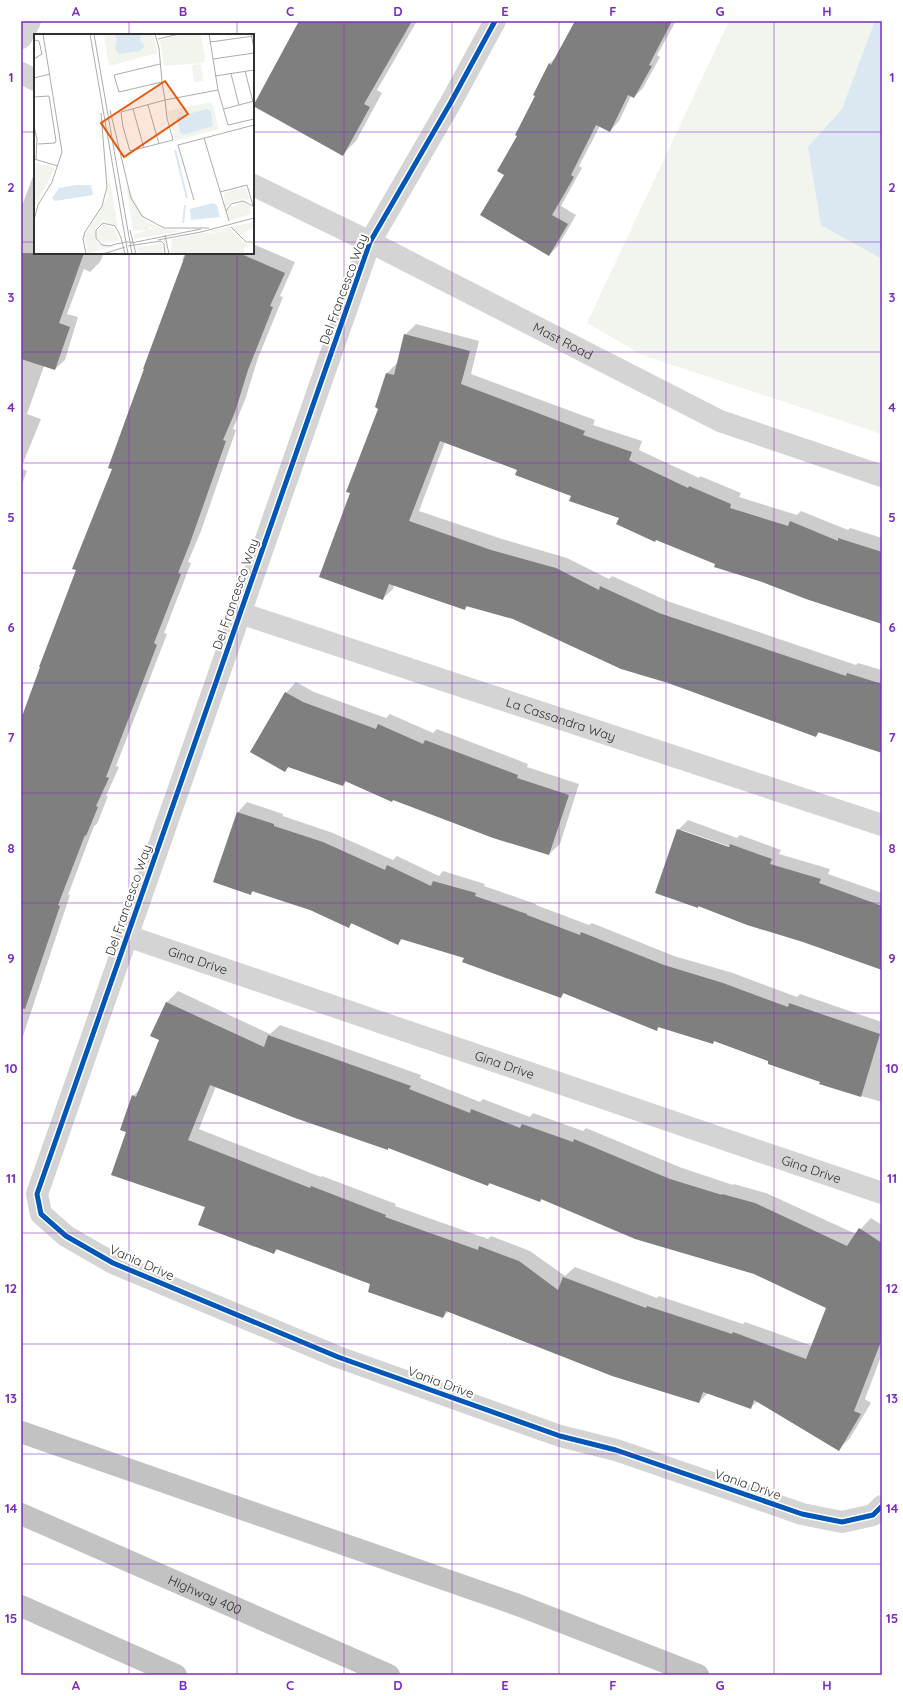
<svg xmlns="http://www.w3.org/2000/svg" width="903" height="1696" font-family="Quicksand,sans-serif">
<style>
.green{fill:#f1f5ed}
.water{fill:#dbe8f2}
.shadow{fill:#0003;fill-rule:evenodd}
.building{fill:#7f7f7f;fill-rule:evenodd}
.lines{fill:none;stroke-linecap:round;stroke-linejoin:round}
.minor{stroke:#d4d4d4;stroke-width:22}
.highway{stroke:#c2c2c2;stroke-width:22}
.cycleway-casing{stroke:#fff;stroke-width:8}
.cycleway{stroke:#0057b8;stroke-width:5}
.grid{fill:none;stroke:#7b2cbf;stroke-width:1;stroke-opacity:0.55}
.labels{text-anchor:middle;dominant-baseline:central;stroke-width:4;stroke-linejoin:round;paint-order:stroke}
.street-label{font-size:13px;fill:#303030;stroke:#fff}
.inset-river{fill:none;stroke:#dbe8f2;stroke-width:2}
.inset-road{fill:none;stroke:#acacac;stroke-width:1}
.view{fill:#e8590c;fill-opacity:0.15;stroke:#e8590c;stroke-width:2}
.inset-edge{fill:none;stroke:#303030;stroke-width:2}
.neatline{fill:none;stroke:#7b2cbf;stroke-width:1.5}
.grid-label{font-size:13px;text-anchor:middle;font-weight:bold;fill:#7b2cbf}
</style>
<rect width="100%" height="100%" fill="#fff"/>
<path class="green" d="M 729,21 L 882,21 L 882,434 L 642,355 L 587,323 Z"/>
<path class="water" d="M 875,21 L 882,21 L 882,259 L 821,225 L 808,147 L 842,109 Z"/>
<g class="shadow">
<path d="M 301,21 L 417,21 L 377,90 L 382,93 L 356,141 L 343,154 Z"/>
<path d="M 576,21 L 676,21 L 657,55 L 660,57 L 643,88 L 634,97 L 631,96 L 619,121 L 610,131 L 600,126 L 579,166 L 582,168 L 561,206 L 576,215 L 558,246 L 549,255 L 505,175 L 518,135 L 549,64 L 557,56 Z"/>
<path d="M 35,171 L 35,253 L 104,253 L 100,262 L 90,272 L 84,269 L 67,314 L 78,317 L 65,360 L 55,369 L 44,366 L 27,414 L 41,419 L 21,468 L 27,471 L 21,486 L 21,208 Z"/>
<path d="M 253,244 L 295,262 L 280,296 L 283,297 L 258,358 L 245,400 L 233,429 L 236,430 L 201,531 L 188,562 L 191,563 L 164,633 L 167,634 L 116,766 L 119,767 L 106,796 L 108,796 L 97,824 L 94,826 L 68,895 L 70,895 L 21,1042 L 21,721 L 113,469 L 109,467 L 160,324 L 172,296 L 170,295 L 184,261 L 182,260 L 185,253 L 253,253 Z"/>
<path d="M 416,324 L 479,341 L 471,374 L 595,420 L 593,425 L 642,441 L 639,450 L 699,478 L 700,476 L 741,493 L 739,497 L 797,515 L 801,511 L 848,530 L 850,528 L 882,538 L 882,624 L 717,564 L 518,469 L 445,442 L 419,511 L 502,539 L 567,558 L 609,579 L 612,576 L 670,602 L 856,665 L 858,663 L 882,670 L 882,752 L 820,732 L 816,736 L 513,618 L 468,606 L 464,609 L 394,585 L 393,589 L 382,599 L 351,493 L 379,408 L 376,407 L 387,373 L 398,362 L 405,335 Z"/>
<path d="M 296,682 L 314,692 L 386,718 L 390,714 L 433,733 L 437,729 L 528,764 L 527,767 L 579,784 L 560,844 L 549,854 L 347,781 L 343,785 L 289,766 L 285,771 L 286,693 Z"/>
<path d="M 247,802 L 283,814 L 283,816 L 333,833 L 393,860 L 397,856 L 439,876 L 443,871 L 485,884 L 484,886 L 536,904 L 536,905 L 589,925 L 592,923 L 674,956 L 733,973 L 797,997 L 800,994 L 882,1022 L 882,1102 L 820,1084 L 821,1081 L 715,1041 L 713,1043 L 660,1026 L 656,1030 L 565,992 L 561,997 L 465,957 L 403,938 L 397,944 L 353,923 L 349,926 L 311,909 L 254,891 L 250,894 L 215,882 L 238,812 Z"/>
<path d="M 688,820 L 737,838 L 740,835 L 781,850 L 779,854 L 830,869 L 828,874 L 882,893 L 882,969 L 699,906 L 698,907 L 678,830 ZM 682,830 L 734,848 L 733,850 L 682,832 Z"/>
<path d="M 178,991 L 270,1034 L 280,1025 L 421,1075 L 420,1078 L 480,1102 L 483,1099 L 530,1117 L 533,1113 L 583,1131 L 586,1128 L 682,1168 L 733,1185 L 734,1184 L 766,1193 L 856,1234 L 871,1218 L 882,1225 L 882,1354 L 865,1399 L 871,1403 L 850,1438 L 839,1449 L 758,1401 L 750,1408 L 708,1393 L 699,1402 L 449,1311 L 443,1317 L 372,1283 L 278,1249 L 274,1253 L 206,1207 L 127,1132 L 133,1096 L 141,1088 L 160,1040 L 152,1036 L 167,1002 ZM 216,1086 L 388,1148 L 389,1147 L 488,1185 L 490,1183 L 540,1201 L 542,1199 L 754,1273 L 827,1307 L 812,1346 L 745,1322 L 743,1324 L 659,1296 L 657,1298 L 575,1267 L 565,1276 L 530,1251 L 491,1236 L 488,1239 L 395,1206 L 396,1204 L 322,1176 L 321,1177 L 199,1129 Z"/>
</g>
<g class="building">
<path d="M 299,21 L 412,21 L 364,104 L 370,107 L 343,156 L 253,106 Z"/>
<path d="M 575,21 L 672,21 L 649,65 L 652,66 L 634,98 L 628,95 L 610,132 L 596,125 L 571,175 L 574,177 L 552,215 L 568,224 L 549,256 L 480,215 L 504,175 L 497,171 L 517,136 L 515,135 L 535,96 L 533,95 L 549,63 L 551,65 Z"/>
<path d="M 21,253 L 84,253 L 59,323 L 70,327 L 55,370 L 21,359 Z"/>
<path d="M 186,253 L 239,253 L 285,273 L 270,306 L 273,307 L 248,370 L 235,412 L 223,440 L 226,441 L 190,543 L 178,573 L 181,574 L 154,643 L 157,645 L 106,777 L 109,778 L 96,806 L 98,807 L 86,836 L 85,835 L 58,905 L 60,906 L 25,1009 L 21,1008 L 21,719 L 40,667 L 39,667 L 76,570 L 72,569 L 112,469 L 108,468 L 144,369 L 143,369 Z"/>
<path d="M 404,334 L 470,351 L 461,384 L 585,431 L 583,435 L 632,452 L 629,460 L 688,488 L 689,486 L 731,504 L 730,508 L 788,526 L 790,521 L 838,541 L 838,538 L 882,552 L 882,624 L 806,599 L 762,582 L 714,567 L 715,564 L 656,540 L 655,542 L 616,524 L 619,518 L 569,501 L 571,496 L 515,475 L 517,470 L 440,441 L 409,521 L 491,550 L 556,568 L 599,590 L 600,586 L 659,613 L 846,676 L 847,673 L 882,684 L 882,753 L 818,732 L 816,737 L 668,683 L 621,669 L 513,619 L 466,606 L 465,610 L 389,584 L 383,600 L 319,577 L 350,493 L 346,492 L 378,409 L 375,407 L 386,373 L 394,375 Z"/>
<path d="M 285,692 L 303,702 L 376,729 L 378,724 L 423,744 L 425,740 L 518,775 L 517,778 L 569,795 L 549,855 L 493,838 L 393,800 L 392,802 L 345,781 L 343,786 L 288,767 L 285,772 L 250,752 Z"/>
<path d="M 237,812 L 274,824 L 274,826 L 323,842 L 385,870 L 387,865 L 431,886 L 433,881 L 476,893 L 475,896 L 527,914 L 527,915 L 580,935 L 581,932 L 664,965 L 723,983 L 788,1007 L 789,1003 L 880,1034 L 861,1097 L 819,1084 L 820,1082 L 768,1064 L 768,1061 L 714,1041 L 713,1044 L 658,1027 L 657,1031 L 563,993 L 561,998 L 462,962 L 464,958 L 401,939 L 398,945 L 351,923 L 349,928 L 310,910 L 252,891 L 251,895 L 213,882 Z"/>
<path d="M 677,829 L 729,847 L 730,844 L 772,859 L 770,864 L 821,879 L 819,883 L 882,906 L 882,970 L 803,942 L 747,925 L 698,906 L 698,908 L 655,893 Z"/>
<path d="M 166,1002 L 264,1047 L 268,1035 L 411,1086 L 409,1089 L 470,1113 L 471,1109 L 520,1128 L 522,1124 L 573,1142 L 574,1139 L 670,1179 L 722,1195 L 722,1194 L 755,1203 L 847,1246 L 859,1228 L 882,1243 L 882,1339 L 854,1411 L 861,1414 L 839,1451 L 754,1400 L 751,1409 L 703,1392 L 699,1403 L 612,1376 L 446,1311 L 443,1318 L 368,1292 L 370,1284 L 276,1249 L 274,1254 L 198,1225 L 205,1207 L 111,1175 L 126,1132 L 120,1130 L 132,1095 L 136,1097 L 159,1040 L 150,1036 ZM 210,1085 L 295,1118 L 388,1150 L 388,1148 L 488,1186 L 489,1183 L 540,1202 L 541,1199 L 635,1239 L 754,1274 L 826,1308 L 806,1359 L 733,1332 L 732,1334 L 647,1306 L 646,1308 L 563,1277 L 558,1290 L 519,1261 L 479,1246 L 478,1250 L 385,1217 L 386,1215 L 311,1186 L 310,1188 L 188,1140 Z"/>
</g>
<g class="lines">
<g class="minor">
<path d="M 495,21 L 451,102 L 370,242 L 37,1194 L 41,1214 L 66,1236 L 113,1263 L 338,1357 L 560,1436 L 616,1450 L 802,1514 L 842,1522 L 873,1515 L 882,1506"/>
<path d="M 21,38 L 30,21"/>
<path d="M 21,73 L 35,80"/>
<path id="s1" d="M 253,185 L 370,242 L 720,421 L 882,476"/>
<path id="s2" d="M 240,613 L 882,825"/>
<path id="s3" d="M 127,936 L 882,1193"/>
</g>
<g class="highway">
<path d="M 21,1432 L 518,1605 L 698,1675"/>
<path id="s4" d="M 21,1514 L 389,1675"/>
<path d="M 21,1606 L 176,1675"/>
</g>
<defs>
<path id="cycleway" d="M 495,21 L 451,102 L 370,242 L 37,1194 L 41,1214 L 66,1236 L 113,1263 L 338,1357 L 560,1436 L 616,1450 L 802,1514 L 842,1522 L 873,1515 L 882,1506"/>
</defs>
<use href="#cycleway" class="cycleway-casing"/>
<use href="#cycleway" class="cycleway"/>
</g>
<path class="grid" d="M 129,21 L 129,35M 237,21 L 237,35M 344,21 L 344,1675M 452,21 L 452,1675M 559,21 L 559,1675M 666,21 L 666,1675M 774,21 L 774,1675M 21,132 L 35,132M 253,132 L 882,132M 21,242 L 35,242M 253,242 L 882,242M 129,253 L 129,1675M 237,253 L 237,1675M 21,352 L 882,352M 21,463 L 882,463M 21,573 L 882,573M 21,683 L 882,683M 21,793 L 882,793M 21,903 L 882,903M 21,1013 L 882,1013M 21,1123 L 882,1123M 21,1233 L 882,1233M 21,1344 L 882,1344M 21,1454 L 882,1454M 21,1564 L 882,1564"/>
<g class="labels">
<g class="street-label">
<text transform="translate(343 289) rotate(-70)">Del Francesco Way</text>
<text stroke="none"><textPath href="#s1" startOffset="347">Mast Road</textPath></text>
<text transform="translate(235 594) rotate(-71)">Del Francesco Way</text>
<text stroke="none"><textPath href="#s2" startOffset="338">La Cassandra Way</textPath></text>
<text transform="translate(128 900) rotate(-71)">Del Francesco Way</text>
<text stroke="none"><textPath href="#s3" startOffset="75">Gina Drive</textPath></text>
<text stroke="none"><textPath href="#s3" startOffset="399">Gina Drive</textPath></text>
<text stroke="none"><textPath href="#s3" startOffset="723">Gina Drive</textPath></text>
<text transform="translate(142 1262) rotate(24)">Vania Drive</text>
<text transform="translate(441 1382) rotate(20)">Vania Drive</text>
<text transform="translate(748 1484) rotate(19)">Vania Drive</text>
<text stroke="none"><textPath href="#s4" startOffset="201">Highway 400</textPath></text>
</g>
</g>
<g transform="translate(34 34)">
<rect width="220" height="220" fill="#fff"/>
<path d="M 70,0 L 120,0 L 123,19 L 75,32 ZM 149,0 L 167,0 L 171,23 L 170,29 L 130,32 L 126,6 ZM 167,30 L 169,47 L 160,48 L 158,31 ZM 178,68 L 185,95 L 141,107 L 133,77 ZM 0,128 L 21,134 L 4,167 L 0,165 ZM 75,142 L 84,193 L 70,187 L 61,194 L 64,209 L 81,212 L 54,219 L 50,203 L 73,164 ZM 92,151 L 113,188 L 127,195 L 148,197 L 100,205 L 100,200 L 119,194 L 116,192 L 113,196 L 99,197 ZM 208,154 L 212,155 L 216,167 L 210,165 L 198,168 L 191,174 L 190,159 ZM 209,168 L 216,172 L 217,180 L 195,187 L 193,175 ZM 220,188 L 220,193 L 206,201 L 197,193 ZM 70,191 L 80,194 L 85,207 L 70,209 L 64,205 L 63,197 ZM 196,193 L 200,201 L 214,211 L 220,210 L 210,214 L 210,220 L 137,220 L 138,205 L 175,198 L 177,200 L 190,197 L 197,202 L 190,196 L 178,199 L 175,197 ZM 127,210 L 130,220 L 106,220 L 103,216 L 102,213 L 109,212 Z" fill="#f1f5ed"/>
<path d="M 80,0 L 107,0 L 106,7 L 111,12 L 106,17 L 85,20 L 81,15 L 83,5 ZM 173,75 L 177,77 L 179,92 L 149,101 L 146,98 L 143,83 ZM 43,151 L 57,151 L 59,161 L 21,167 L 18,164 L 25,154 ZM 179,169 L 183,171 L 186,183 L 157,186 L 156,175 Z" fill="#dbe8f2"/>
<path class="inset-river" d="M 141,116 L 153,164M 149,189 L 151,171"/>
<path class="inset-road" d="M 56,0 L 94,220M 60,0 L 98,220M 121,0 L 125,14 L 128,48 L 131,66 L 133,84 L 139,106 L 96,117 L 89,93 L 87,78 L 131,66 L 184,56M 175,0 L 184,56 L 194,91 L 220,85M 217,0 L 220,14M 124,5 L 145,0M 0,6 L 5,7 L 8,20 L 0,25M 176,8 L 220,2M 179,25 L 220,19M 126,30 L 80,41 L 85,58 L 128,48M 211,37 L 219,68M 197,40 L 205,71M 181,42 L 220,36M 0,44 L 16,40M 0,63 L 15,62 L 22,107 L 21,109 L 4,110M 114,71 L 125,110M 99,75 L 110,114M 190,75 L 220,67M 76,76 L 97,164 L 108,182 L 130,194 L 175,194M 0,92 L 3,105 L 2,126M 170,104 L 195,187M 0,125 L 24,132M 186,158 L 213,151 L 220,175M 160,166 L 144,111 L 220,91M 192,177 L 197,170 L 209,167 L 219,172M 0,186 L 4,171 L 18,148 L 28,118 L 9,0M 197,193 L 212,208 L 220,208M 96,196 L 102,220M 131,201 L 135,220M 124,206 L 167,198 L 220,184M 97,209 L 167,195M 94,212 L 127,207 L 130,210 L 131,220M 52,220 L 49,205 L 51,198 L 68,172 L 73,153 L 67,79M 69,220 L 91,213M 91,220 L 87,204 L 85,199 L 81,192 L 69,189 L 62,196 L 62,204 L 68,211 L 76,212 L 82,210 L 92,208 L 99,208"/>
<path class="view" d="M 131,47 L 154,80 L 90,123 L 67,89 Z"/>
<rect width="220" height="220" class="inset-edge"/>
</g>
<rect width="903" height="1696" fill="none" stroke="#ffffff" stroke-width="44"/>
<rect x="22" y="22" width="859" height="1652" class="neatline"/>
<g class="grid-label">
<text x="76" y="16">A</text>
<text x="183" y="16">B</text>
<text x="290" y="16">C</text>
<text x="398" y="16">D</text>
<text x="505" y="16">E</text>
<text x="613" y="16">F</text>
<text x="720" y="16">G</text>
<text x="827" y="16">H</text>
<text x="11" y="82">1</text>
<text x="892" y="82">1</text>
<text x="11" y="192">2</text>
<text x="892" y="192">2</text>
<text x="11" y="302">3</text>
<text x="892" y="302">3</text>
<text x="11" y="412">4</text>
<text x="892" y="412">4</text>
<text x="11" y="522">5</text>
<text x="892" y="522">5</text>
<text x="11" y="632">6</text>
<text x="892" y="632">6</text>
<text x="11" y="742">7</text>
<text x="892" y="742">7</text>
<text x="11" y="853">8</text>
<text x="892" y="853">8</text>
<text x="11" y="963">9</text>
<text x="892" y="963">9</text>
<text x="11" y="1073">10</text>
<text x="892" y="1073">10</text>
<text x="11" y="1183">11</text>
<text x="892" y="1183">11</text>
<text x="11" y="1293">12</text>
<text x="892" y="1293">12</text>
<text x="11" y="1403">13</text>
<text x="892" y="1403">13</text>
<text x="11" y="1513">14</text>
<text x="892" y="1513">14</text>
<text x="11" y="1623">15</text>
<text x="892" y="1623">15</text>
<text x="76" y="1690">A</text>
<text x="183" y="1690">B</text>
<text x="290" y="1690">C</text>
<text x="398" y="1690">D</text>
<text x="505" y="1690">E</text>
<text x="613" y="1690">F</text>
<text x="720" y="1690">G</text>
<text x="827" y="1690">H</text>
</g>
</svg>
